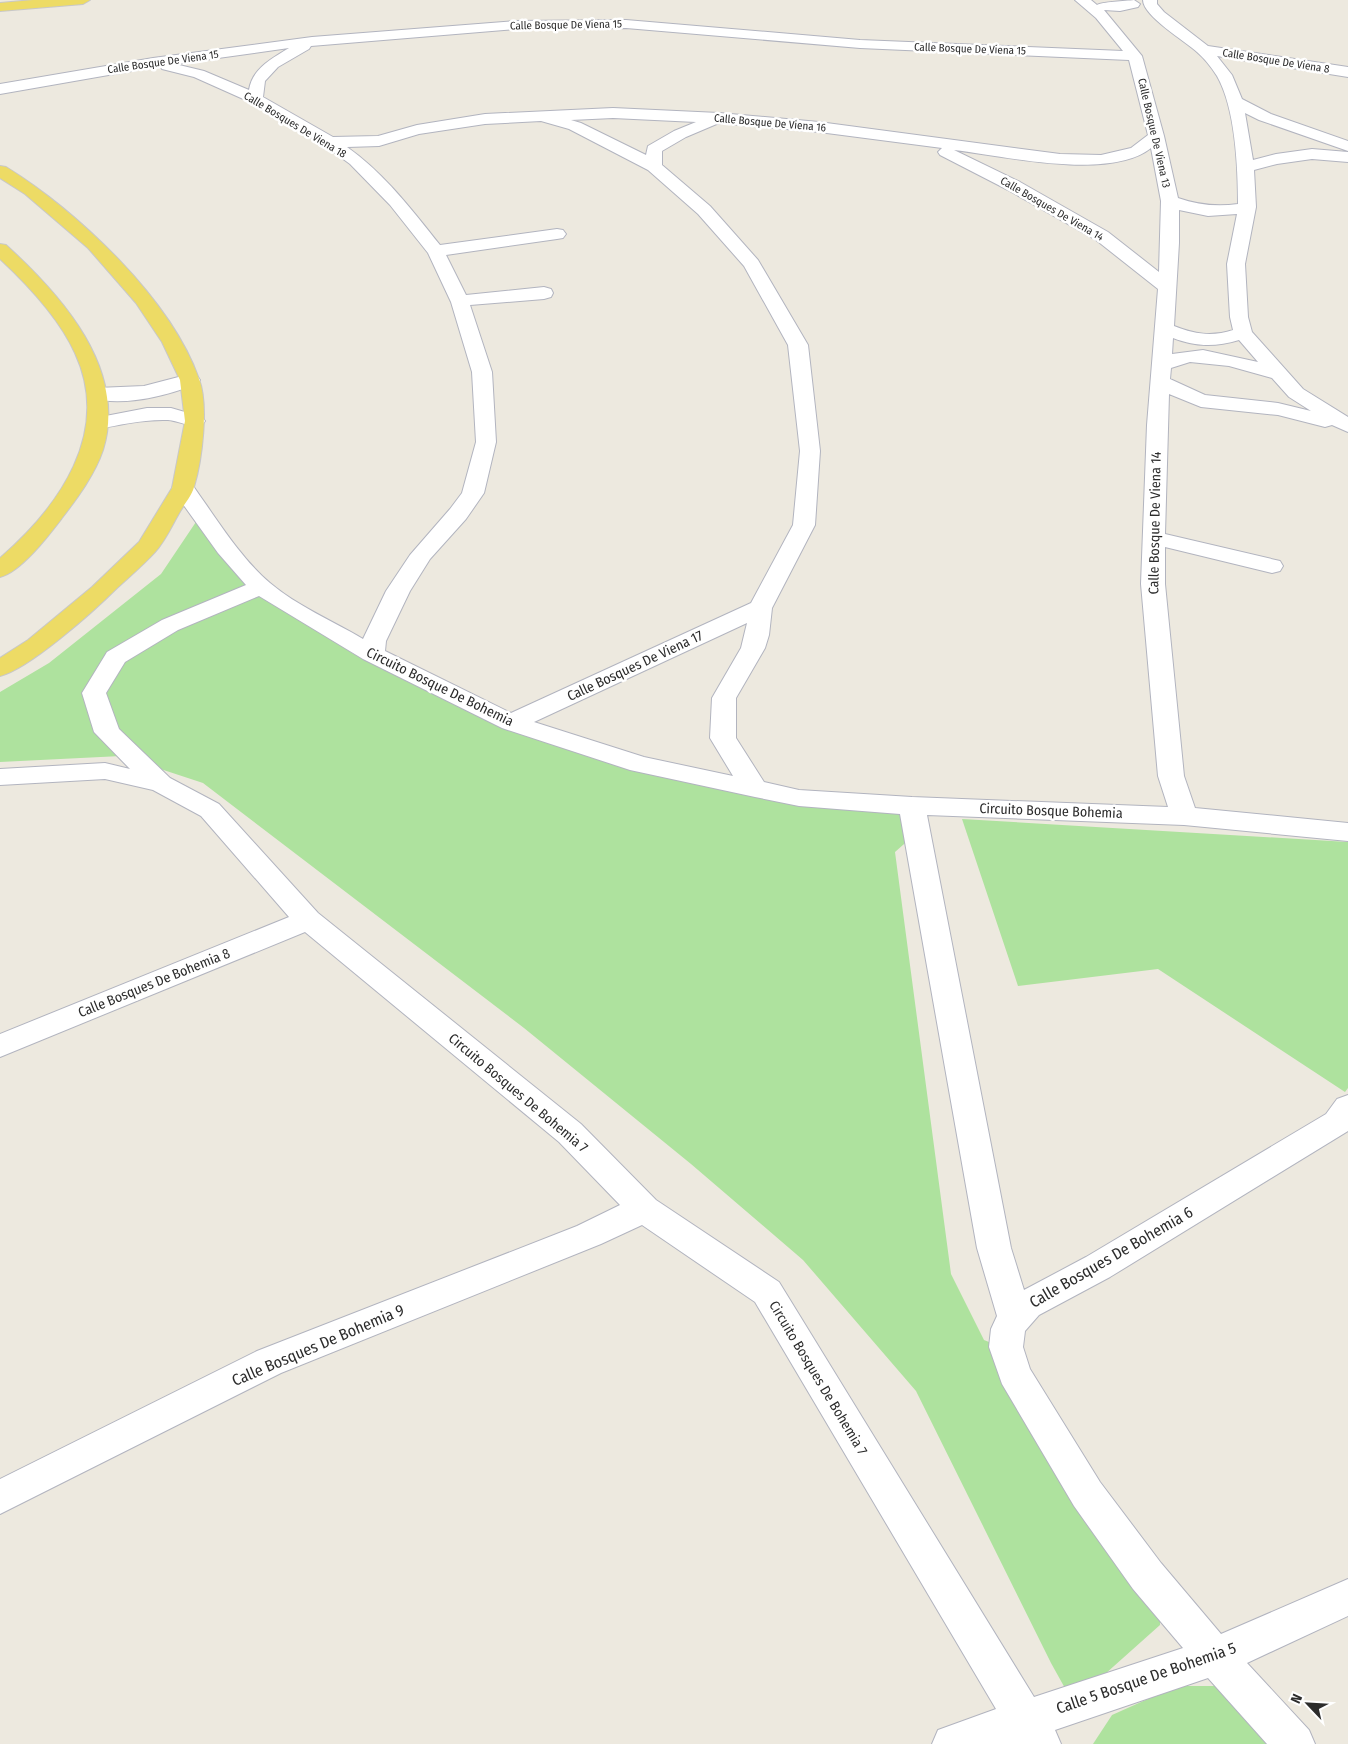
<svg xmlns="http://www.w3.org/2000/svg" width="1348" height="1744" font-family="'Fira Sans Condensed',sans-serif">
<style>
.green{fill:#aee29e}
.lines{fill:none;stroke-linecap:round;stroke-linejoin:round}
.minor-casing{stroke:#b2b4bf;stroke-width:2}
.major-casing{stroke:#c8c8c8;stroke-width:2}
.minor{fill:#fff;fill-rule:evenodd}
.major{fill:#eddb65;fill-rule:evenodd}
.labels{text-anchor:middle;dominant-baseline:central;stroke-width:5;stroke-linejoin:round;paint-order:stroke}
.far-street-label{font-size:11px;fill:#2c2c2c;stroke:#fff}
.street-label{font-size:14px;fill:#2c2c2c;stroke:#fff}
.near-street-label{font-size:16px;fill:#2c2c2c;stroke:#fff}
</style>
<rect width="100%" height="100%" fill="#ede9df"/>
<g class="green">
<path d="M 204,510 L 254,588 L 352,653 L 456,704 L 574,751 L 902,814 L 912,837 L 895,852 L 951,1274 L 984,1340 L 1009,1350 L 1160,1604 L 1160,1625 L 1095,1683 L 1066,1690 L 1051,1663 L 916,1391 L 803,1260 L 691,1164 L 524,1028 L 203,783 L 121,756 L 0,762 L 0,692 L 49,663 L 161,574 Z"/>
<path d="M 962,819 L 1348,842 L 1348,1088 L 1345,1092 L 1158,969 L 1018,986 Z"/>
<path d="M 1177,1686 L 1231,1686 L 1293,1744 L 1093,1744 L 1112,1715 Z"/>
</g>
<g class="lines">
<defs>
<g id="minor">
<path d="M 1075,0 L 1091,0 L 1097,5 C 1101,2 1126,1 1134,0 L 1140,4 L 1138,7 L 1120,11 L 1104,10 L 1142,56 L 1164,136 L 1178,198 C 1198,205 1217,207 1238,204 C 1238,167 1235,107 1217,76 C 1212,68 1204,58 1197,52 C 1185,41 1143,16 1143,0 L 1157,0 L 1157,4 L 1164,12 L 1208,46 L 1348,67 L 1348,77 L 1217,56 L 1232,75 L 1242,99 L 1271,114 L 1348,141 L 1348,151 L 1259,120 L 1245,113 L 1253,160 L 1276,154 L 1312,149 L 1348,152 L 1348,162 L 1312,159 L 1277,164 L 1254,170 L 1256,207 L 1245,264 L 1248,317 L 1252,332 L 1303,389 L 1348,417 L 1348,432 L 1332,425 L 1325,427 L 1278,415 L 1201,407 L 1169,394 L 1165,534 L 1280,561 L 1283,566 L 1280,571 L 1272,573 L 1165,547 L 1165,584 L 1184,776 L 1195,808 L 1348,823 L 1348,841 L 1184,825 L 927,815 L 1011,1248 L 1024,1290 L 1086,1257 L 1326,1114 L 1337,1099 L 1348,1095 L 1348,1131 L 1110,1277 L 1039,1315 L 1025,1331 L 1023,1347 L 1030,1369 L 1100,1482 L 1161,1563 L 1221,1634 L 1348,1579 L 1348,1616 L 1247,1663 L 1309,1730 L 1315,1744 L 1267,1744 L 1208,1678 L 1055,1730 L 1061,1744 L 932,1744 L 938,1730 L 996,1709 L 755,1302 L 642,1225 L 601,1244 L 281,1373 L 0,1514 L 0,1479 L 257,1351 L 577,1226 L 620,1205 L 559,1142 L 305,932 L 0,1057 L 0,1034 L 289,917 L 201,816 L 153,790 L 105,779 L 0,785 L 0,769 L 105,763 L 130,769 L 94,732 L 82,693 L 104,657 L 107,652 L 162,620 L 246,585 L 218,553 L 175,493 L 172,488 L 175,483 L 183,482 L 191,483 C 214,515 240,558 270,583 C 297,606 333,621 363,639 L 386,591 L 410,555 L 450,509 L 462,493 L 476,442 L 472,372 L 451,302 L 428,253 L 390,205 L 350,164 L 324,145 L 250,102 L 194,77 L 162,69 L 160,66 L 0,94 L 0,84 L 153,58 L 312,37 L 515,21 L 626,20 L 860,40 L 1123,51 L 1096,18 ZM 626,28 L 860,48 L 1129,60 L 1148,135 L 1131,148 L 1101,155 L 1060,154 L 819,122 L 719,113 L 613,108 L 485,114 L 417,125 L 378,136 L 333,137 L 263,97 L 265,81 L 278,67 L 309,49 L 311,46 L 515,29 ZM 289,48 C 271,59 252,69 249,90 L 204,71 L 175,64 ZM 613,118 L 696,122 L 674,131 L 648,146 L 646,155 L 581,123 L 571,120 ZM 541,121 L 569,129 L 648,170 L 698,214 L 744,266 L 788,345 L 800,451 L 793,525 L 751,603 L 511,713 L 385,651 L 386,641 L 410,591 L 430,559 L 466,519 L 484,493 L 496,442 L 492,372 L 470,305 L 544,299 L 551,297 L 553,293 L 551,289 L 544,287 L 466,295 L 446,255 L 557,239 L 563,238 L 566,234 L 563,230 L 557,229 L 440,245 C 412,210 384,173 347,147 L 379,146 L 419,134 L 485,124 ZM 719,123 L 819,132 L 942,148 L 938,152 L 940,155 L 1008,190 L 1096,240 L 1158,289 L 1147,425 L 1141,584 L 1158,776 L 1168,807 L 912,797 L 799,790 L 764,782 L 736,738 L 736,698 L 765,648 L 769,635 L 772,608 L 815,525 L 820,451 L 808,345 L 758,260 L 710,206 L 662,165 L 662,151 L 686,137 ZM 1151,148 L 1161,201 L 1159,272 L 1108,232 L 1020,182 L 954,150 C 1004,156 1110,181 1151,148 ZM 1179,210 L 1208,216 L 1237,214 L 1227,264 L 1230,317 L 1233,330 C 1212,337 1194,334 1174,326 L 1179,243 ZM 1173,338 C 1196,347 1216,347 1239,340 L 1258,362 L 1203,350 L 1172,354 ZM 1190,362 L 1229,366 L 1272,378 L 1289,397 L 1311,411 L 1278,403 L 1205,395 L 1170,379 L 1171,368 ZM 259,596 L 363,659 L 502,728 L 630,770 L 755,797 L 799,806 L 900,814 L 977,1248 L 997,1316 L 991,1329 L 989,1347 L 1002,1384 L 1074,1506 L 1133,1589 L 1183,1648 L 1034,1697 L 779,1282 L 656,1200 L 581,1124 L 318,913 L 219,804 L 170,778 L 119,729 L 106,693 L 125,662 L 178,630 ZM 747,623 L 741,648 L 712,698 L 710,738 L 733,776 L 644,757 L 534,722 Z"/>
<path d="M 190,374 L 197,376 L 200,380 L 197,384 C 165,396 124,407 90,398 L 87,394 L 90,390 L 97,388 L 144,386 Z"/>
<path d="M 147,408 L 171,408 L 202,417 L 205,421 L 202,425 C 190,428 180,421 168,420 C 144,419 120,425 97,429 L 90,427 L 87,423 L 90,419 Z"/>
</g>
<g id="major">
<path d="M 33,0 L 90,0 L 83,4 L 0,11 L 0,3 Z"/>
<path d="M 0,166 L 6,167 C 77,211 171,299 199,379 C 209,405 202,461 194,487 C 192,495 185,503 181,510 C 173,523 166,540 155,552 C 143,565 130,576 117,588 C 94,611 29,669 0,676 L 0,658 L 28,640 L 92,587 L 139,542 L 172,488 L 185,421 L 180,380 L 162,342 L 136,303 L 88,248 L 25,194 L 0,178 Z"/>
<path d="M 0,244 L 6,245 C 61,295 128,369 103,450 C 95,474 78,497 62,518 C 49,535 21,572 0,577 L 0,558 C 59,507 112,433 75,353 C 59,318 28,285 0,259 Z"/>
</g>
</defs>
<use href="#minor" class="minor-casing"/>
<use href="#major" class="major-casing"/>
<use href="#minor" class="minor"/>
<use href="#major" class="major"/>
</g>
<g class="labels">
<g class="far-street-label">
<text transform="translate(566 25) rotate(-1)">Calle Bosque De Viena 15</text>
<text transform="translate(970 49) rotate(2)">Calle Bosque De Viena 15</text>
<text transform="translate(1276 61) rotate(9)">Calle Bosque De Viena 8</text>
<text transform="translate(163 62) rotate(-8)">Calle Bosque De Viena 15</text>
<text transform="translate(770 123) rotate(5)">Calle Bosque De Viena 16</text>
<text transform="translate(295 125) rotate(31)">Calle Bosques De Viena 18</text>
<text transform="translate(1154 133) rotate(77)">Calle Bosque De Viena 13</text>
<text transform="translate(1052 209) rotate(30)">Calle Bosques De Viena 14</text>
</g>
<g class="street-label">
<text transform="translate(1155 523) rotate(-89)">Calle Bosque De Viena 14</text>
<text transform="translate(635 666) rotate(-25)">Calle Bosques De Viena 17</text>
<text transform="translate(440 687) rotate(26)">Circuito Bosque De Bohemia</text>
<text transform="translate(1051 811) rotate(2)">Circuito Bosque Bohemia</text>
<text transform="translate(154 983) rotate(-22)">Calle Bosques De Bohemia 8</text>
<text transform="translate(518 1093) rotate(40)">Circuito Bosques De Bohemia 7</text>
<text transform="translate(818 1378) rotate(59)">Circuito Bosques De Bohemia 7</text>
</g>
<g class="near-street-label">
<text transform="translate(1111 1257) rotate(-30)">Calle Bosques De Bohemia 6</text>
<text transform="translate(318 1345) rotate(-23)">Calle Bosques De Bohemia 9</text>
<text transform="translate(1146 1678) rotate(-19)">Calle 5 Bosque De Bohemia 5</text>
</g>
</g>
<g transform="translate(1308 1704) rotate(295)" stroke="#ffffff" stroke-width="4" paint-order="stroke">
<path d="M0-4L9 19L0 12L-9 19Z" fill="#2c2c2c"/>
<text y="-8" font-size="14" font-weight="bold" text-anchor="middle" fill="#2c2c2c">N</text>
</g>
</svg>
